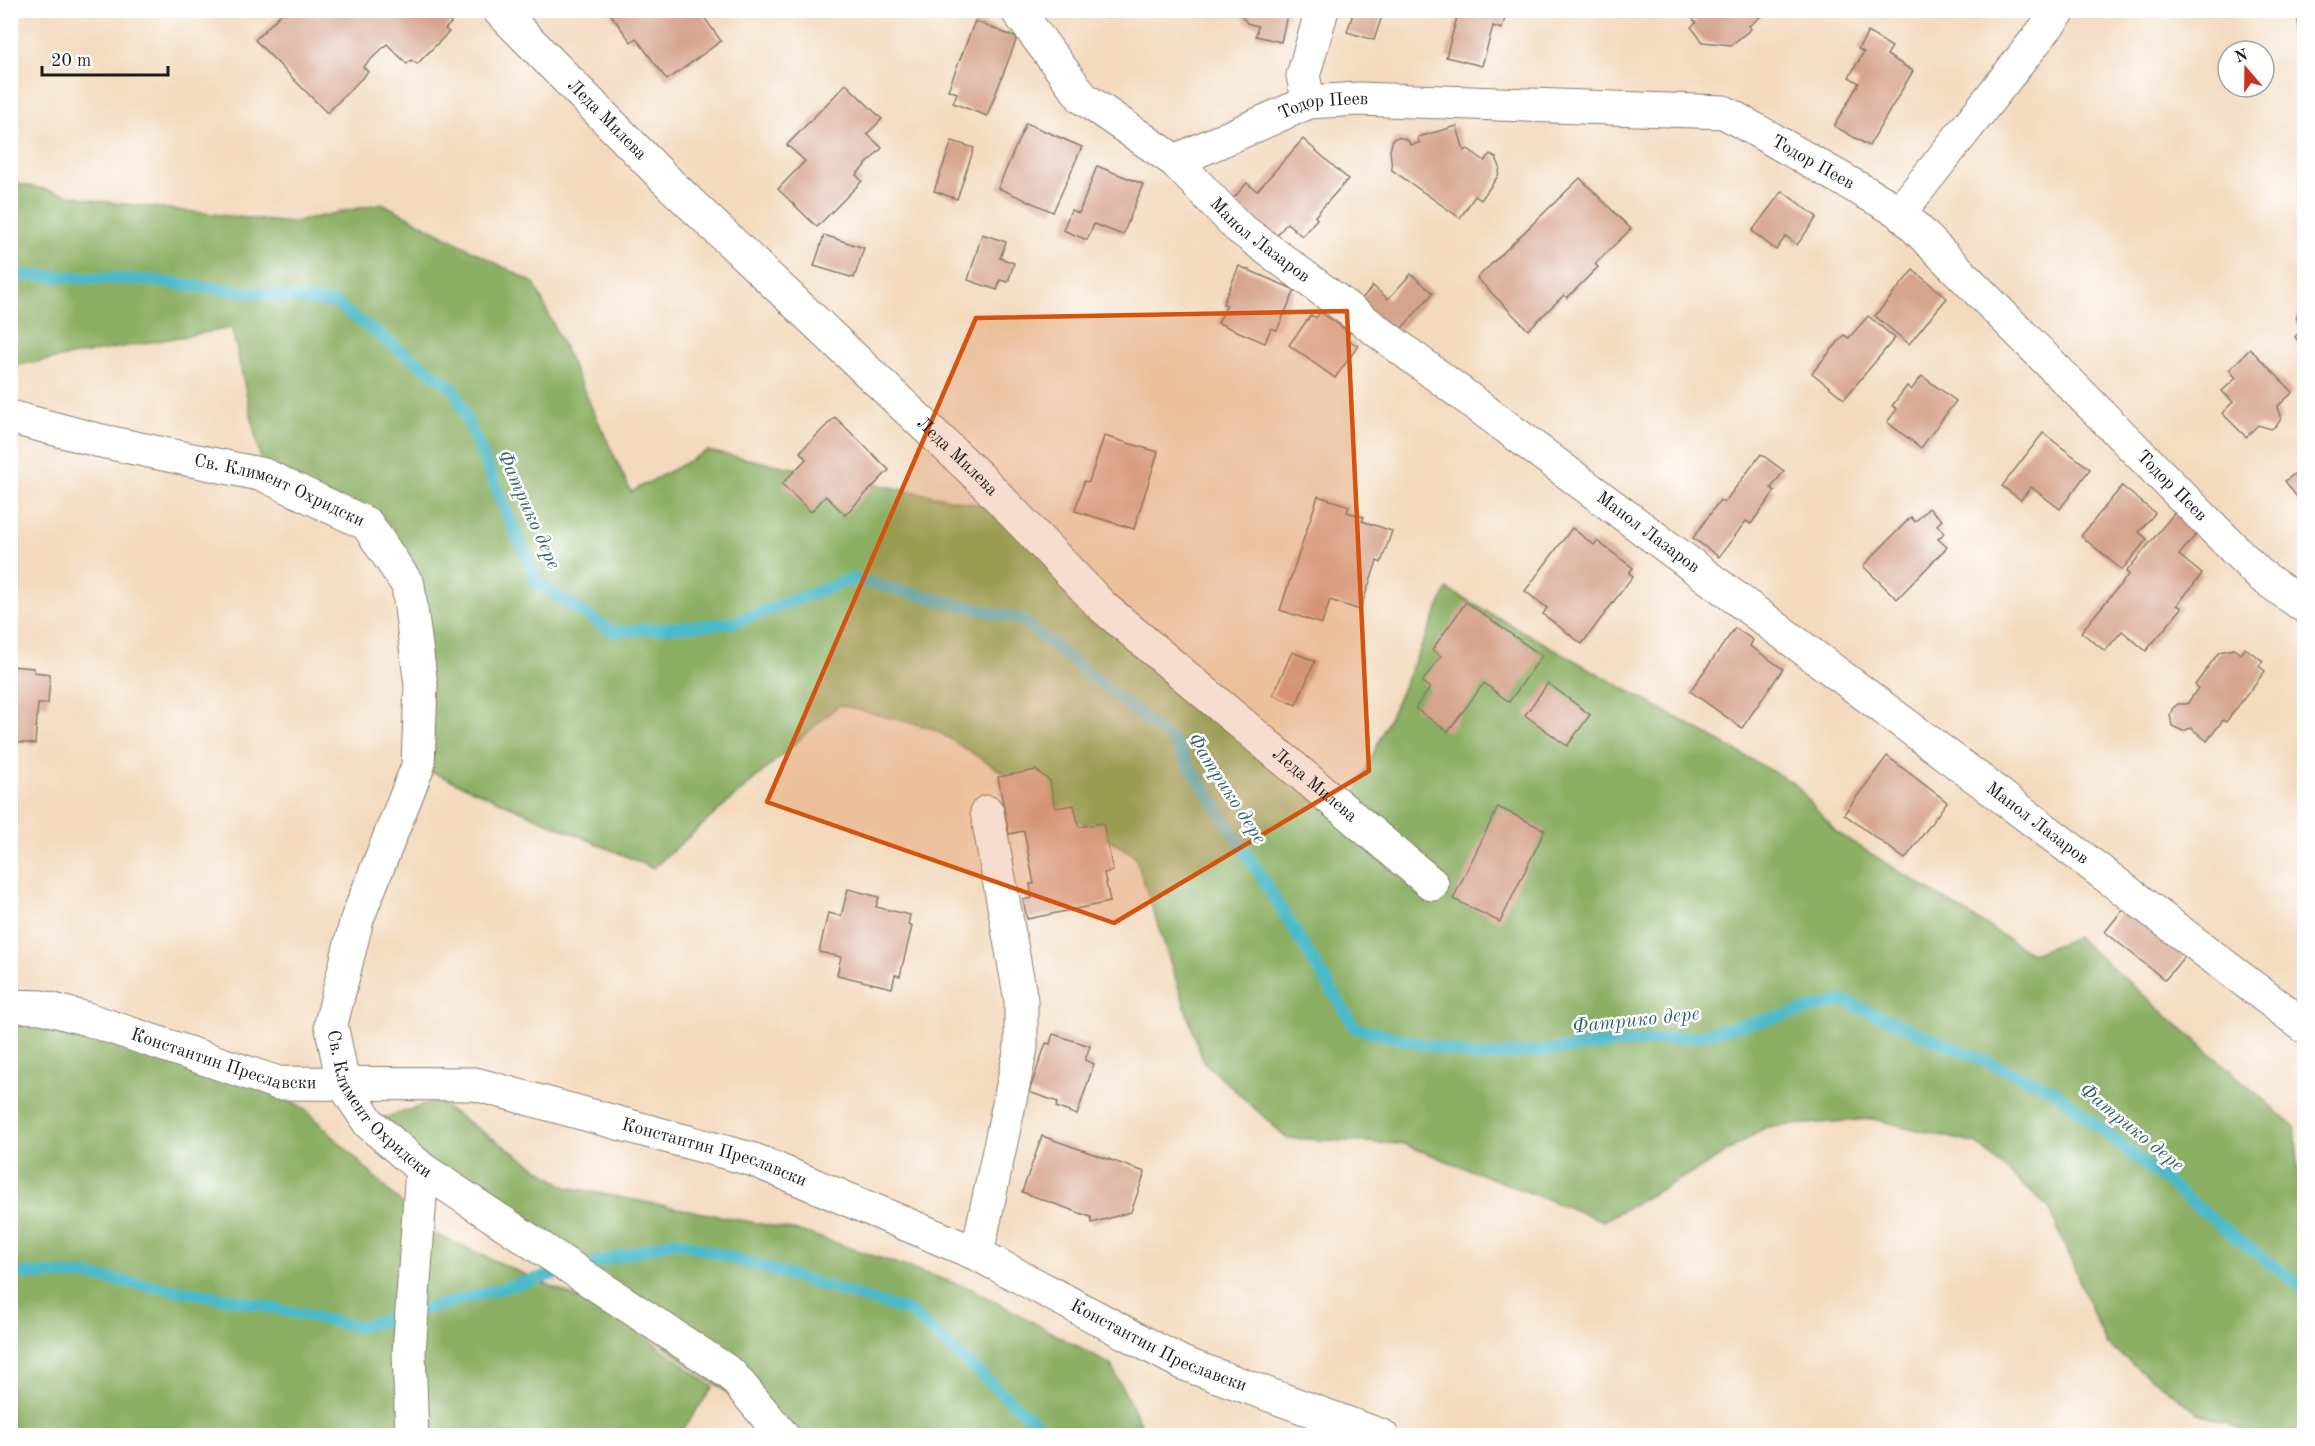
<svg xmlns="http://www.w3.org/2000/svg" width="2315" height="1446" font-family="'Old Standard TT',serif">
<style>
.forest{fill:#8baf64;stroke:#546640;stroke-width:1.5}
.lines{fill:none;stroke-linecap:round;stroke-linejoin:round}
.stream{stroke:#4cb9c7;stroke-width:12}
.building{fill:#d6a38c}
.minor-casing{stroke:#887b6d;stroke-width:35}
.minor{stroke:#fff;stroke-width:33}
.marked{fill:#d4530e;fill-opacity:0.2;stroke:#d4530e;stroke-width:4.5;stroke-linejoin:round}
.labels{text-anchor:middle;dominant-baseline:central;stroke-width:5;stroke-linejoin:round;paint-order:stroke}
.street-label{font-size:18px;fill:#1c1c1c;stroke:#fff}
.water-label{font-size:20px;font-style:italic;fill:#326369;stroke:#fff}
</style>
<rect width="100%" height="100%" fill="#fff"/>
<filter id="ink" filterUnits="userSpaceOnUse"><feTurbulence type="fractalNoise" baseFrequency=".0167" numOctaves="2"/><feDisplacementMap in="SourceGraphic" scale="12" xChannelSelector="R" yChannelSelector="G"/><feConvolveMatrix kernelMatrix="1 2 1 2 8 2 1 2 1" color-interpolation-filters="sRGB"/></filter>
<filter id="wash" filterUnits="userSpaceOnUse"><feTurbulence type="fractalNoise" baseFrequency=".008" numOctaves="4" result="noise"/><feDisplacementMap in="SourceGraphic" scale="24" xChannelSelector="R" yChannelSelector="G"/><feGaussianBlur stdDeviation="1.35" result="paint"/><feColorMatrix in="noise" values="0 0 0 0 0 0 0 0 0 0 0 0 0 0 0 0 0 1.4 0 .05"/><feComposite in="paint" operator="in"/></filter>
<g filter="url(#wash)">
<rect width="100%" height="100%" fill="#f3dabe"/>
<g class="forest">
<path d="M 10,182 L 99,201 L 290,223 L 382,203 L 534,283 L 631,492 L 707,451 L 1017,512 L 1348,810 L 1447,589 L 1795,784 L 1836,832 L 2032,954 L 2077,937 L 2295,1127 L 2300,1184 L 2304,1187 L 2304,1435 L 2258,1435 L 2198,1413 L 2106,1344 L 2049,1208 L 1977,1144 L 1873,1119 L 1766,1127 L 1704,1166 L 1603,1221 L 1403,1144 L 1287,1138 L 1203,1061 L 1135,856 L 934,729 L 839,705 L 653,868 L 418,766 L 408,585 L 367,524 L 264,475 L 232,328 L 19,365 L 11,364 Z"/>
<path d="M 10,1015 L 201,1052 L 304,1108 L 431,1232 L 619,1317 L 713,1387 L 679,1435 L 11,1436 Z"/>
<path d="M 436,1101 L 566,1187 L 803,1232 L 972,1289 L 1111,1365 L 1146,1435 L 783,1435 L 369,1123 Z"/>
</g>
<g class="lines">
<g class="stream">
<path d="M 10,275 L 145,280 L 335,303 L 454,389 L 537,583 L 613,632 L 732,623 L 852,579 L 1022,620 L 1174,742 L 1252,862 L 1355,1028 L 1477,1057 L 1697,1036 L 1844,1001 L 2053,1090 L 2241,1242 L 2304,1288"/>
<path d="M 10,1273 L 84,1275 L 241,1301 L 359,1327 L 676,1241 L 911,1312 L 1050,1436"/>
</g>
</g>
<g id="blocks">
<g class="building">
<path d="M 285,10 L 438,10 L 451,23 L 445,29 L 449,32 L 417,64 L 411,60 L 407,64 L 387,44 L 363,67 L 368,72 L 327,113 L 255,40 Z"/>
<path d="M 618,10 L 699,10 L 721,41 L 667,80 L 636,38 L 631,42 L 611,15 Z"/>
<path d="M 1237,10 L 1288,10 L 1281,42 L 1256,36 L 1258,26 L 1247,23 Z"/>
<path d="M 1354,10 L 1384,10 L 1374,40 L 1347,32 Z"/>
<path d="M 1459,10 L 1507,10 L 1502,29 L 1493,26 L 1482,66 L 1446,57 Z"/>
<path d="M 1686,10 L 1769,10 L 1749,26 L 1751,29 L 1731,45 L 1703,42 L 1691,27 L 1696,23 Z"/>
<path d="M 2302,10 L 2304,10 L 2304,63 L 2302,61 L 2298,19 L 2303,18 Z"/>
<path d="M 975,21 L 1017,38 L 987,116 L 953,103 L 957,93 L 948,90 Z"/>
<path d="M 1868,32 L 1892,47 L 1887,55 L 1913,71 L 1869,146 L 1834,126 L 1859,83 L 1849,77 L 1864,52 L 1858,49 Z"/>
<path d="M 846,84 L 882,119 L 867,134 L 882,148 L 856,175 L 862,181 L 817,227 L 778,189 L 805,161 L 787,145 Z"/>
<path d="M 1026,123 L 1082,147 L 1053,212 L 998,188 Z"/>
<path d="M 1457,126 L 1464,151 L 1468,149 L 1485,161 L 1490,154 L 1496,158 L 1500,167 L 1498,176 L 1481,200 L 1475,196 L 1460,218 L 1392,170 L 1390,150 L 1393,139 L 1398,137 L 1408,140 L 1410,145 L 1419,143 L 1418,137 Z"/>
<path d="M 1303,139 L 1348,179 L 1315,216 L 1317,219 L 1302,236 L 1287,223 L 1275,238 L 1232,200 L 1247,183 L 1257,191 Z"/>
<path d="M 952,141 L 974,148 L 957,199 L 934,191 Z"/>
<path d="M 1097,166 L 1143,184 L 1123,235 L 1094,224 L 1087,240 L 1063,230 L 1071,210 L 1079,213 Z"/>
<path d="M 1580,178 L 1631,229 L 1595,264 L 1598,267 L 1567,298 L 1564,295 L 1528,330 L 1477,278 Z"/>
<path d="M 1782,191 L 1817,217 L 1797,245 L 1786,236 L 1776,250 L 1752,231 Z"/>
<path d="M 982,234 L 1006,242 L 1000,258 L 1014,263 L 1008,282 L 1000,280 L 997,290 L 968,280 Z"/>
<path d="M 824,235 L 864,248 L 854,278 L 814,266 Z"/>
<path d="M 1239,266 L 1295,290 L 1277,330 L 1271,328 L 1265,343 L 1218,323 L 1227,305 L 1223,304 Z"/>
<path d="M 1913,270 L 1947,298 L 1909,344 L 1875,316 Z"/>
<path d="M 1411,274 L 1433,293 L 1395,336 L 1358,303 L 1373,286 L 1388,299 Z"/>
<path d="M 2304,295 L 2304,348 L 2295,337 L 2301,331 L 2296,317 L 2304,303 L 2300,299 Z"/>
<path d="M 1320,312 L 1350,333 L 1346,338 L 1358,346 L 1335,378 L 1289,345 L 1311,315 L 1316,318 Z"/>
<path d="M 1868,316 L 1895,338 L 1844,399 L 1812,373 L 1844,335 L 1849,338 Z"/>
<path d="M 2250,349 L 2293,392 L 2277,407 L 2281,419 L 2277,425 L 2271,429 L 2258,425 L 2246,437 L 2222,413 L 2233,402 L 2222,391 L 2236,378 L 2229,370 Z"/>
<path d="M 1922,376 L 1956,401 L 1921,448 L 1887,422 L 1897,409 L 1892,406 L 1907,386 L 1911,390 Z"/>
<path d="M 835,417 L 889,470 L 845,515 L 826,496 L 811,512 L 782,484 L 806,459 L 800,452 Z"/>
<path d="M 2043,433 L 2090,469 L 2060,509 L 2031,487 L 2021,500 L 2002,486 Z"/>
<path d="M 1104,436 L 1158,452 L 1134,529 L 1075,511 L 1084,481 L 1089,482 Z"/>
<path d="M 1761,454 L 1784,471 L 1771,488 L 1775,491 L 1751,524 L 1746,521 L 1719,557 L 1693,538 L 1720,500 L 1724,503 Z"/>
<path d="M 2304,467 L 2304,503 L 2302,504 L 2285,481 Z"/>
<path d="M 2122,486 L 2155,513 L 2139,532 L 2147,539 L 2122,570 L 2081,536 Z"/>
<path d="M 1318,496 L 1349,506 L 1347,512 L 1364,517 L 1362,521 L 1392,531 L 1381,563 L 1377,561 L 1360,610 L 1330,600 L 1322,624 L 1280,610 Z"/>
<path d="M 1929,508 L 1942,520 L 1937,525 L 1944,533 L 1938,539 L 1947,547 L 1897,599 L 1863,566 L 1911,517 L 1915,522 Z"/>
<path d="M 2175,512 L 2199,531 L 2179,555 L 2202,574 L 2177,605 L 2182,608 L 2146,651 L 2122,631 L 2105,651 L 2081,632 L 2129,574 L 2126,572 Z"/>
<path d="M 1572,528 L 1594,545 L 1597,541 L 1633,568 L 1629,573 L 1633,576 L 1582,644 L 1543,614 L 1547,608 L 1525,591 Z"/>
<path d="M 1466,602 L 1542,656 L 1509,702 L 1484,683 L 1448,732 L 1415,708 L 1430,688 L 1422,682 L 1441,656 L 1432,650 Z"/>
<path d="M 1735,628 L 1753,640 L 1750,646 L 1783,669 L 1742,728 L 1690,691 Z"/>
<path d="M 2245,648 L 2263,661 L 2259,666 L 2265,671 L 2226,722 L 2223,720 L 2207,741 L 2191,728 L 2183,731 L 2172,726 L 2170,714 L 2173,708 L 2178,704 L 2187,704 L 2198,688 L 2195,685 L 2219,652 L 2234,649 L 2240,654 Z"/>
<path d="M 1292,652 L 1315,661 L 1296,705 L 1273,695 Z"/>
<path d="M 10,666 L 34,668 L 34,672 L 50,674 L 48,704 L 38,704 L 35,744 L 15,742 L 14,753 L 10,752 Z"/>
<path d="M 1548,683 L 1590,715 L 1567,746 L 1525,715 Z"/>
<path d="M 1887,756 L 1947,802 L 1905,859 L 1844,814 Z"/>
<path d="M 1036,770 L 1050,781 L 1055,808 L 1074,805 L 1079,827 L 1103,823 L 1113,871 L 1104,873 L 1110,902 L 1027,919 L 1023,900 L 1032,898 L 1030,884 L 1034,884 L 1024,831 L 1009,834 L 998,777 Z"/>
<path d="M 1498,807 L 1545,830 L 1500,922 L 1453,899 Z"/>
<path d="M 848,889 L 879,897 L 876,907 L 910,915 L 908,925 L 912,926 L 900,976 L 895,975 L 892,988 L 837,975 L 841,957 L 819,952 L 828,913 L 841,916 Z"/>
<path d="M 2124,908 L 2161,938 L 2164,935 L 2187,953 L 2165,980 L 2105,932 Z"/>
<path d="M 1053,1034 L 1090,1046 L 1085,1060 L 1094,1064 L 1077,1115 L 1056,1107 L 1058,1102 L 1029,1092 L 1046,1043 L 1050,1044 Z"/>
<path d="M 1042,1136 L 1145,1172 L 1131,1212 L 1092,1223 L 1091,1217 L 1022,1192 Z"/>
</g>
</g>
</g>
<g filter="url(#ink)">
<use href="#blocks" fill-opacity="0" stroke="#887b6d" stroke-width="1.5"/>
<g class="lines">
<defs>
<g id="minor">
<path id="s1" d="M 499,10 L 671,185 L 979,477 L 1103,607 L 1432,884"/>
<path id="s2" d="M 1017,10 L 1083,98 L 1175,161 L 1238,227 L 1972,774 L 2304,1026"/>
<path d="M 1309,102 L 1303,76 L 1322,10"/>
<path id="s3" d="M 1175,161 L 1309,102 L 1359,99 L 1724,112 L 1900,212 L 2259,574 L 2304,606"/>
<path d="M 1900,212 L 2060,10"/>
<path id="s4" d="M 10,417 L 97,440 L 264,475 L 367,524 L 408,585 L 421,685 L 418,766 L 357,919 L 331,1024 L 343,1083 L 369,1123 L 422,1169 L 731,1374 L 783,1436"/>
<path id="s5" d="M 10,1006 L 42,1007 L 87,1019 L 278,1083 L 475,1084 L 754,1160 L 977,1254 L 1182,1363 L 1382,1436"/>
<path d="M 977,1254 L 1021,1048 L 1021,1000 L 987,812"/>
<path d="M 412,1436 L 409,1353 L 422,1169"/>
</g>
</defs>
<use href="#minor" class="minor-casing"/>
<use href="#minor" class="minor"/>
</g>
</g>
<path class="marked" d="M 1347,311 L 1369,771 L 1114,923 L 767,802 L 976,318 Z"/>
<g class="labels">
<g class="street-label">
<text stroke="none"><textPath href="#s3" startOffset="160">Тодор Пеев</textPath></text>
<text stroke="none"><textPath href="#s1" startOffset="154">Леда Милева</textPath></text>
<text stroke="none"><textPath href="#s3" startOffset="664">Тодор Пеев</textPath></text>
<text stroke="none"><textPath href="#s2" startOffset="338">Манол Лазаров</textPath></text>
<text stroke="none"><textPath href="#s1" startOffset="640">Леда Милева</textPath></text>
<text stroke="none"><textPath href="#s3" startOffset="1150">Тодор Пеев</textPath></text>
<text stroke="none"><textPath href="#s4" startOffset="280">Св. Климент Охридски</textPath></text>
<text stroke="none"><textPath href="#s2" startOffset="824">Манол Лазаров</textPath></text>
<text stroke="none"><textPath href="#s1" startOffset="1126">Леда Милева</textPath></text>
<text stroke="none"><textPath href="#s2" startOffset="1310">Манол Лазаров</textPath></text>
<text stroke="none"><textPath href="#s5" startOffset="222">Константин Преславски</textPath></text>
<text stroke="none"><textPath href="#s4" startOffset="1000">Св. Климент Охридски</textPath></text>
<text stroke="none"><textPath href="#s5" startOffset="726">Константин Преславски</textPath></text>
<text stroke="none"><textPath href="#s5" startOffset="1212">Константин Преславски</textPath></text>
</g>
<g class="water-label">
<text transform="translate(528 510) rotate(66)">Фатрико дере</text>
<text transform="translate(1226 789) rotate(57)">Фатрико дере</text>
<text transform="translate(1636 1021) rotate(-6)">Фатрико дере</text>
<text transform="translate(2131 1128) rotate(39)">Фатрико дере</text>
</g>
</g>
<rect width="2315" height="1446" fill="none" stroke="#fff" stroke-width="36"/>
<g transform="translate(2246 69) rotate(340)"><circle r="28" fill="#ffffff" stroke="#a4a4a4" stroke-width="1.5"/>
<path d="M0-4.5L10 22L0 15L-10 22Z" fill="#c8321e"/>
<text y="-9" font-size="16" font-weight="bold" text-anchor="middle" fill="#1c1c1c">N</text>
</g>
<path d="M42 66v9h126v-9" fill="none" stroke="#1c1c1c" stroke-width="3"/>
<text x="51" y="66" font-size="18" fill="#1c1c1c" stroke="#ffffff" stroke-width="4.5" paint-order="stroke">20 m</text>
</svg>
